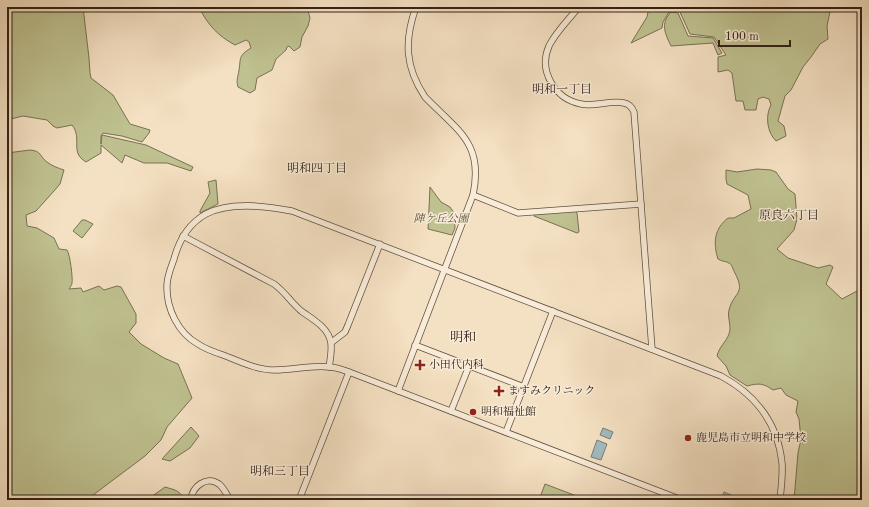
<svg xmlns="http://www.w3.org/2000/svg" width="869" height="507" font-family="'Old Standard TT','Noto Serif JP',serif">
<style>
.green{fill:#bfc190;stroke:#787153}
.water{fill:#a1babe;stroke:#757d7b}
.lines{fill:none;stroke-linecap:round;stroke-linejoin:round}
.minor-casing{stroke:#625141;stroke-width:7}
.minor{stroke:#f8ebd7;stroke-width:5.5}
.poi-dot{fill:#8f2418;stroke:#f8ebd7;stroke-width:1.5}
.labels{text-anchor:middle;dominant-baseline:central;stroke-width:3;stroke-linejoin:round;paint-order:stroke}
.park-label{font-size:11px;font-style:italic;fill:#5c513b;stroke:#f8ebd7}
.poi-label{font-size:11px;fill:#322116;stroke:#f8ebd7;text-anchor:start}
.neighbourhood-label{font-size:12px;fill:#322116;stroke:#f8ebd7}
.quarter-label{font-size:13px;fill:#322116;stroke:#f8ebd7}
</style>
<rect width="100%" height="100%" fill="#f4e0c2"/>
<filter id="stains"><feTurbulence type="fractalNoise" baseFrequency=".005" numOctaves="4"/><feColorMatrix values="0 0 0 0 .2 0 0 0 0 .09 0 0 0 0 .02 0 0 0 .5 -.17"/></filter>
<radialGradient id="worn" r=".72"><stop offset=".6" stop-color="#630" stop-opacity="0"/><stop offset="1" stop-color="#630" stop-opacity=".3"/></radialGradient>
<g class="green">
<path d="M 7,7 L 83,7 L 89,58 L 90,73 L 91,78 L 113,95 L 130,124 L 150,130 L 149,133 L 142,142 L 122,136 L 103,133 L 101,136 L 101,144 L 102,135 L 146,145 L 193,167 L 191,171 L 167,163 L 144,163 L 125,155 L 122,163 L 101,145 L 101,153 L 86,162 C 69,152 83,139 72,125 L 57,128 L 53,126 L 47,120 L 23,116 L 7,120 Z"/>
<path d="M 199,7 L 307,7 L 310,18 L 308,26 L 302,37 L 300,47 L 294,51 L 289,46 L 287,47 L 286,50 L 276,59 L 272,70 L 257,78 L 255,90 L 250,93 L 238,87 C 236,80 238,77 239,70 C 241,58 238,56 251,48 L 249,42 L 246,40 L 235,45 C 218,36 207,24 199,7 Z"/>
<path d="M 649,7 L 831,7 L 827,26 L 828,39 L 820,44 L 811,57 L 803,67 L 791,90 L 785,96 L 778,121 L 784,126 L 786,136 L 776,141 C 767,132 765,116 771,105 L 769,99 L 763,97 L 758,99 L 756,110 L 745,110 L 743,101 L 736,101 L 732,73 L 728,70 L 718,72 L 718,57 L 726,55 L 714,37 L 690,34 L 679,10 L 669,12 L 663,22 L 662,28 L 631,43 L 647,17 Z"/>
<path d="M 671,12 L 678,13 L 688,36 L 713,38 L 722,53 L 718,55 L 713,43 L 671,46 C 665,33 660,24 671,12 Z"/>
<path d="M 30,150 C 42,151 39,156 47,162 C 52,166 58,168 64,170 L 60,184 L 54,191 L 36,211 L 26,215 L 27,226 L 37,228 L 54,238 L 59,249 L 67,250 C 70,254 73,279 72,283 C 72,285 70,287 69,289 L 81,288 L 83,292 L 99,286 L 104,290 L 117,286 L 121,287 L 136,314 L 136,323 L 129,332 L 141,344 L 164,358 L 178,364 L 192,398 L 167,427 L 161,440 L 145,456 L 93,495 L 93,500 L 7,500 L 7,153 Z"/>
<path d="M 757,169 L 771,170 L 776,172 L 788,189 L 795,194 L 797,219 L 794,230 L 777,249 L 788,258 L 818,268 L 830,265 L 833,267 L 826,284 L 842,299 L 857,291 L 862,297 L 862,500 L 794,500 L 798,453 L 801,439 L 799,419 L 796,412 L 798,401 L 786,395 L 781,388 L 773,390 C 763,383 759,383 747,386 L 730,375 L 726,366 L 717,356 C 719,347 726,342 729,334 C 732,326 727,318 729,310 C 734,291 746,295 735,273 C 733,270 732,264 729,263 C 726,261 723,262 718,259 C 713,243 714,229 728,218 L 734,218 L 751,209 L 748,195 L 727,184 L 726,179 L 726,170 L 737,172 Z"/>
<path d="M 216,180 L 218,204 L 200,213 L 200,211 L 210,193 L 208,182 Z"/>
<path d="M 430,187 L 441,202 L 450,207 L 454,213 L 455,228 L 452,235 L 428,229 Z"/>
<path d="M 575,211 L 577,213 L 579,232 L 577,233 L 534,216 L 535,214 Z"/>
<path d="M 82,220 L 85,220 L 93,224 L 82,238 L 73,231 Z"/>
<path d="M 191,427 L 199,436 L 190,448 L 170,461 L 162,459 Z"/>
<path d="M 545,484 L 587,500 L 539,500 Z"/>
<path d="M 165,487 C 175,490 180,490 184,500 L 147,500 Z"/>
</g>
<g class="water">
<path d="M 603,428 L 613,432 L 610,439 L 600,435 Z"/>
<path d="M 597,440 L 607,444 L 601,460 L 591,457 Z"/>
<path d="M 724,492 L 741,499 L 740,500 L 721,500 Z"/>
</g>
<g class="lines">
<defs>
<g id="minor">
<path d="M 579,7 C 569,19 556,32 549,46 C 538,71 555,99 581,104 C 595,107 610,100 624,103 C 629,104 632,107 634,112 L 652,349"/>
<path d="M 473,195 L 518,213 L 641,204"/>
<path d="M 183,236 L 274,284 C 285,292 289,300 299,309 C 303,313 309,316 314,320 C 334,334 333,345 329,367"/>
<path d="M 332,342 L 345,332 L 348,325 L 380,244"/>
<path d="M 415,345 L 524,387"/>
<path d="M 398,391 L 473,195 C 484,143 458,131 425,97 C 405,67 404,41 416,7"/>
<path d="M 451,411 L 469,366"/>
<path d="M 506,432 L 553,311"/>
<path d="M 191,500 C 192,487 206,475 219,484 C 224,488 227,495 230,500"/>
<path d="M 299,500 L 349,372"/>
<path d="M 682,500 L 349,372 C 343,370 336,367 329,367 C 311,365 293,370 275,370 C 256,370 239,361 223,355 C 214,352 205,349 198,344 C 178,333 166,308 167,285 C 167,277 171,267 174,259 C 179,240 188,224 206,214 C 230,201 266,206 292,211 L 721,376 C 756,395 778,423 782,463 C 783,475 781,488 780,500"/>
</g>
</defs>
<use href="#minor" class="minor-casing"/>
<use href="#minor" class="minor"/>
</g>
<g class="poi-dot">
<path d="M418 359h4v4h4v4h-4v4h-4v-4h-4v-4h4z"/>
<path d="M497 385h4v4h4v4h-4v4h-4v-4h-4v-4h4z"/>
<circle cx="473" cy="412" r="4"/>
<circle cx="688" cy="438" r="4"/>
</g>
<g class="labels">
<g class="park-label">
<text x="441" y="219">陣ケ丘公園</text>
</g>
<g class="poi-label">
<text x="429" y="365">小田代内科</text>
<text x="508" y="391">ますみクリニック</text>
<text x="481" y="412">明和福祉館</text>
<text x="696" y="438">鹿児島市立明和中学校</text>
</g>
<g class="neighbourhood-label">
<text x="562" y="90">明和一丁目</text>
<text x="317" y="169">明和四丁目</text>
<text x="789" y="216">原良六丁目</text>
<text x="280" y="472">明和三丁目</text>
</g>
<g class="quarter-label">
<text x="463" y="337">明和</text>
</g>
</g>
<rect width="869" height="507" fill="none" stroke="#f4e0c2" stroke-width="24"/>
<rect x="8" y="8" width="853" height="491" fill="none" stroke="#322116" stroke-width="2"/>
<rect x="12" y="12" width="845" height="483" fill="none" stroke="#322116"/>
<path d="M719 40v6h71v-6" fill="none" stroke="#322116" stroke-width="2"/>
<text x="725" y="40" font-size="12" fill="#322116" stroke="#f8ebd7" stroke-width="3" paint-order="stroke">100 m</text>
<rect width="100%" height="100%" filter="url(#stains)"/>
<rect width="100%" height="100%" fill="url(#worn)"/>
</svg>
